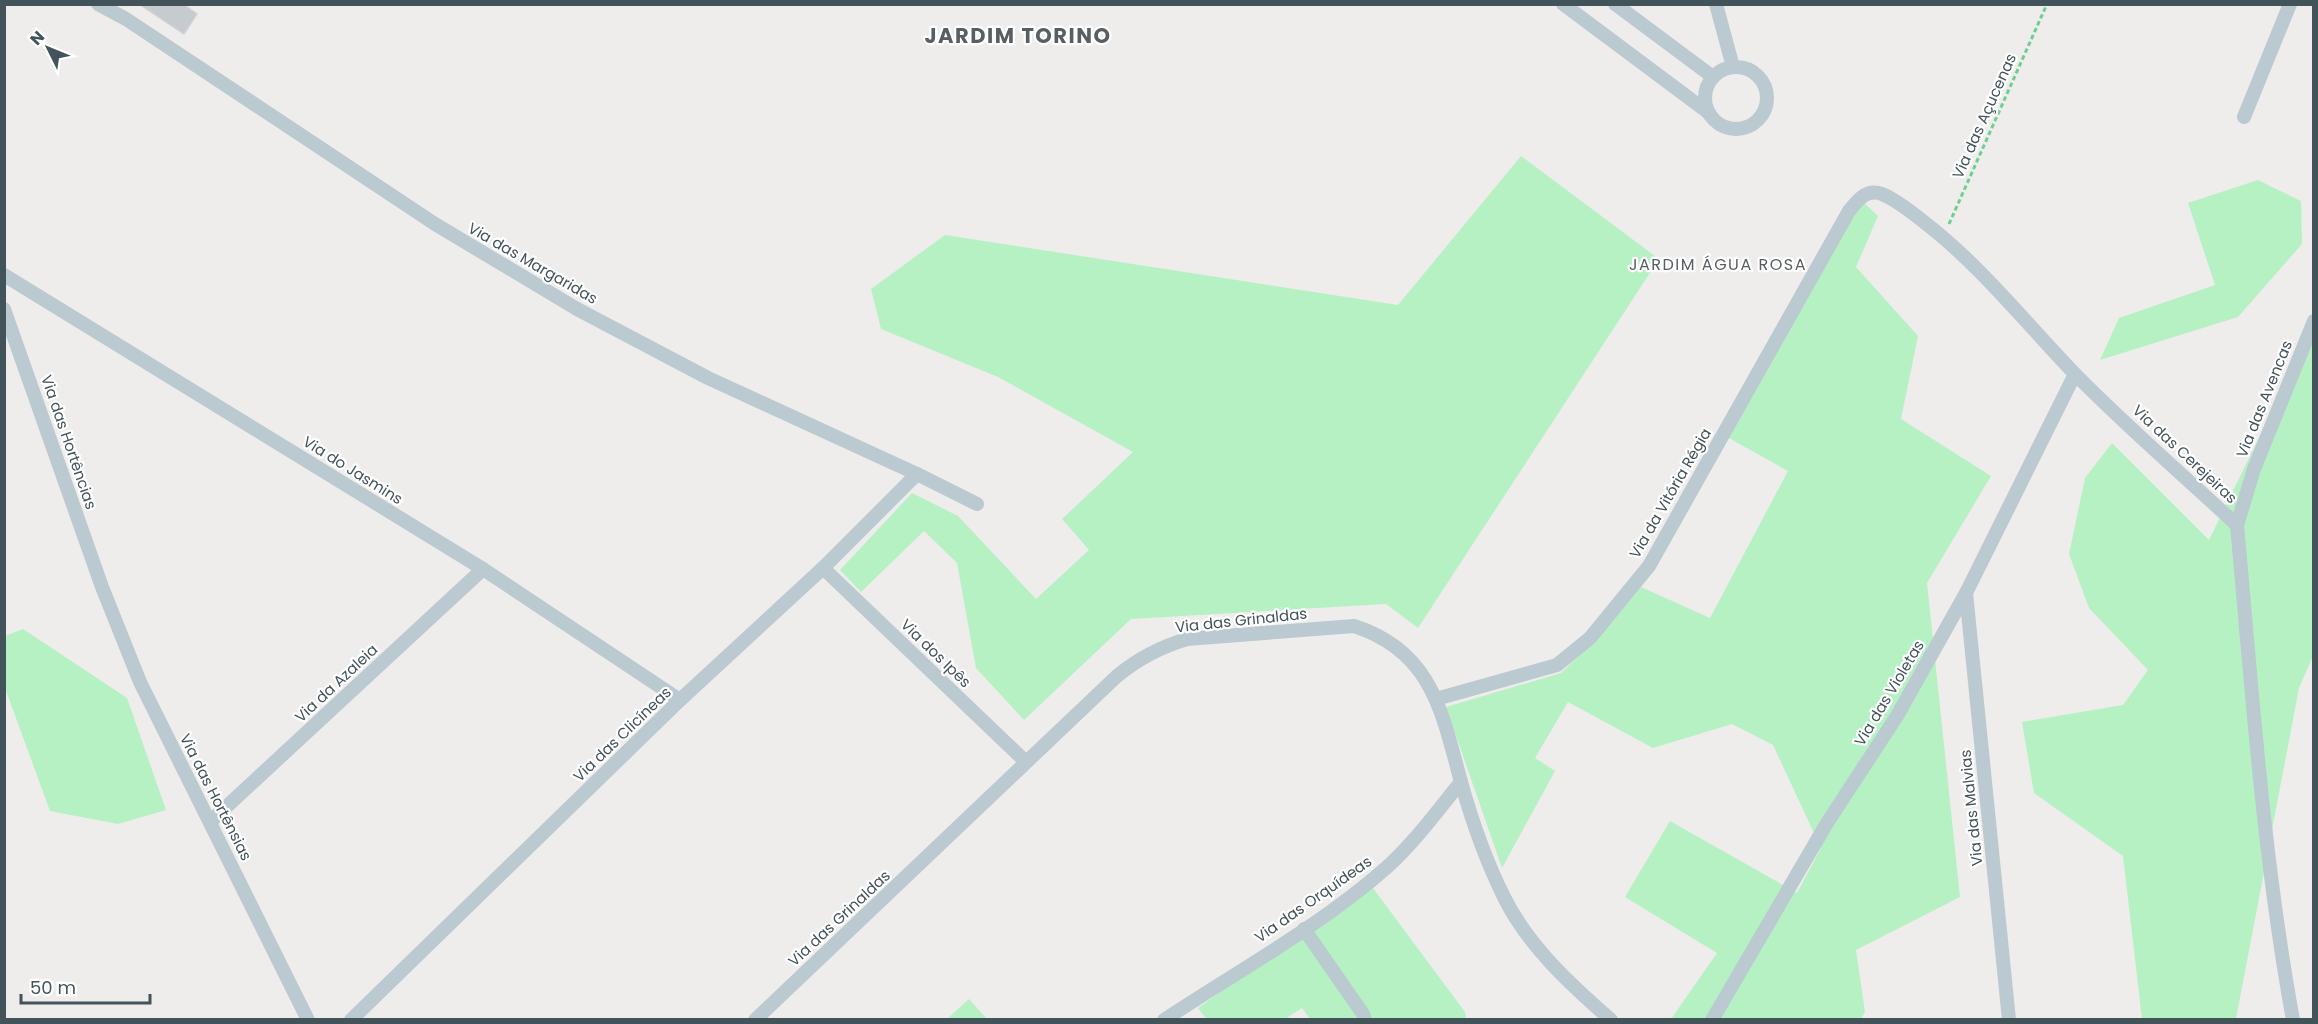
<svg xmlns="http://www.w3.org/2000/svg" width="2318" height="1024" font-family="Poppins,sans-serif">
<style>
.green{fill:#b6f1c4}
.building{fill:#c5cbcf;stroke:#cfd3d8;stroke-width:1.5}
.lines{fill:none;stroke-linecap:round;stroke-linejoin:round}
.path{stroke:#6cd190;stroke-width:3;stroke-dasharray:4.5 3;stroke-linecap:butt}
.minor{stroke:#bbc9d0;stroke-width:14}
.labels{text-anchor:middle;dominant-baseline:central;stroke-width:4.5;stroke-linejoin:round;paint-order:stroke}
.street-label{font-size:15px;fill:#43535a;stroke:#fff}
.neighbourhood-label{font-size:16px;letter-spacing:1.5px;fill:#585e61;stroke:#fff}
.district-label{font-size:21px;font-weight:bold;letter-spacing:1.5px;fill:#585e61;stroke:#fff}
</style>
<rect width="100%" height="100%" fill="#efecec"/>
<g class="green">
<path d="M 1521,156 L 1659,259 L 1418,628 L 1386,604 L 1131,619 L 1024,720 L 976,668 L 957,563 L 924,531 L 861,592 L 840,570 L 912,493 L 958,516 L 1036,599 L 1089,550 L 1062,519 L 1133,452 L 998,377 L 881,329 L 871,289 L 945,235 L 1398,305 Z"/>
<path d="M 2258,180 L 2301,201 L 2302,244 L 2238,317 L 2100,360 L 2119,318 L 2215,285 L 2188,203 Z"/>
<path d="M 1859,198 L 1878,216 L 1856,267 L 1918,336 L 1901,419 L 1991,476 L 1927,583 L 1960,897 L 1856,950 L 1865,1012 L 1861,1019 L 1671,1019 L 1717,953 L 1625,897 L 1670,821 L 1797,893 L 1821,848 L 1773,745 L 1732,724 L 1653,748 L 1568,702 L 1535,758 L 1555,771 L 1502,868 L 1446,707 L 1561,673 L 1595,641 L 1641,587 L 1710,618 L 1788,471 L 1727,437 Z"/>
<path d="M 2313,327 L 2313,656 L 2299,688 L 2236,1019 L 2142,1019 L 2123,856 L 2034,793 L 2022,722 L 2123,705 L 2148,670 L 2089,608 L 2069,554 L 2085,478 L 2112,443 L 2209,540 Z"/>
<path d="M 23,629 L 127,698 L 166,810 L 118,824 L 50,811 L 5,688 L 5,636 Z"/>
<path d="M 1370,884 L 1465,1012 L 1466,1019 L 1310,1019 L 1302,1008 L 1285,1019 L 1207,1020 L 1198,1008 Z"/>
<path d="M 969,999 L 987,1019 L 947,1019 Z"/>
</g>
<path class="building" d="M 139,4 L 183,4 L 197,14 L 184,34 Z"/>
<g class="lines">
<path class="path" d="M 1949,224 L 2047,4"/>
<g class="minor">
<path d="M 98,4 L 126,19 L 435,224 L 577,309 L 708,378 L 917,474 L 977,504"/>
<path d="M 1563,4 L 1709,113"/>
<path d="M 1615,4 L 1713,77"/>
<path d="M 1716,4 L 1733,67"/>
<circle cx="1736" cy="98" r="31"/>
<path d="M 2244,117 L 2290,4"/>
<path d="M 4,275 L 483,569 L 680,700"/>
<path d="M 4,309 L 102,587 L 140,682 L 308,1020"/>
<path d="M 2237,525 L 2254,469 L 2314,321"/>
<path d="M 823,568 L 1026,762"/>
<path d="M 1966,593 L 2009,1020"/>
<path d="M 1436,699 L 1557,665 L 1590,638 L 1649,566 L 1849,211 C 1858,200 1867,188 1882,194 C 1897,200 1911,212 1924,222 C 1980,265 2025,322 2074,373 C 2126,426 2183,475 2237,525 C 2252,690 2263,856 2293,1020"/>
<path d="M 211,821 L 483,569"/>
<path d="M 1304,929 L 1363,1014 L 1365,1020"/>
<path d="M 351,1020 L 680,700 L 823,568 L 917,474"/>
<path d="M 755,1020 L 1117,676 C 1139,658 1160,647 1187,639 L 1354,626 C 1432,651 1442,712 1461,782 C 1472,821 1486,861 1504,897 C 1528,946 1571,985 1611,1020"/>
<path d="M 1164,1020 C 1238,971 1319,927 1386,868 C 1414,843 1437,811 1461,782"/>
<path d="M 1712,1020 L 1827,823 L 1897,716 L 1966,593 L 2075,374"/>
</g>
</g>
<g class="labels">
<g class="street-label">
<text transform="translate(1984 116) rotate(-66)">Via das Açucenas</text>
<text transform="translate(533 263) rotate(30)">Via das Margaridas</text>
<text transform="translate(2264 399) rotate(-68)">Via das Avencas</text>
<text transform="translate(69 442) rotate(71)">Via das Hortências</text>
<text transform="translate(2185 454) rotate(43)">Via das Cerejeiras</text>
<text transform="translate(353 470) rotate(32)">Via do Jasmins</text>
<text transform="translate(1670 493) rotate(-60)">Via da Vitória Régia</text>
<text transform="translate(1241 620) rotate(-6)">Via das Grinaldas</text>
<text transform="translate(936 653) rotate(44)">Via dos Ipês</text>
<text transform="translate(336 683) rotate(-43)">Via da Azaleia</text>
<text transform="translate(1889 693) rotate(-59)">Via das Violetas</text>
<text transform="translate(622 734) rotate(-44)">Via das Clicíneas</text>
<text transform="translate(216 797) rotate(63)">Via das Hortênsias</text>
<text transform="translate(1971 808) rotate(-96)">Via das Malvias</text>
<text transform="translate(1313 899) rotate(-35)">Via das Orquídeas</text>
<text transform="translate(839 918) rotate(-43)">Via das Grinaldas</text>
</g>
<g class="neighbourhood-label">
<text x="1718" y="264">JARDIM ÁGUA ROSA</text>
</g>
<g class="district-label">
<text x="1018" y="35">JARDIM TORINO</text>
</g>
</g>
<rect width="2318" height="1024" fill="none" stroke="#43535a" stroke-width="12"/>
<g transform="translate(48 48) rotate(313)" stroke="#ffffff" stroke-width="4.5" paint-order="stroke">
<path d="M0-4.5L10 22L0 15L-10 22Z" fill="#43535a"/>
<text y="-9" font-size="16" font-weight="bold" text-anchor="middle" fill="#43535a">N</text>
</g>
<path d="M21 994v9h129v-9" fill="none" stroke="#43535a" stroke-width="3"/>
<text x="30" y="994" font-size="18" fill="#43535a" stroke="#ffffff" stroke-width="4.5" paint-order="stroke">50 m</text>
</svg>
